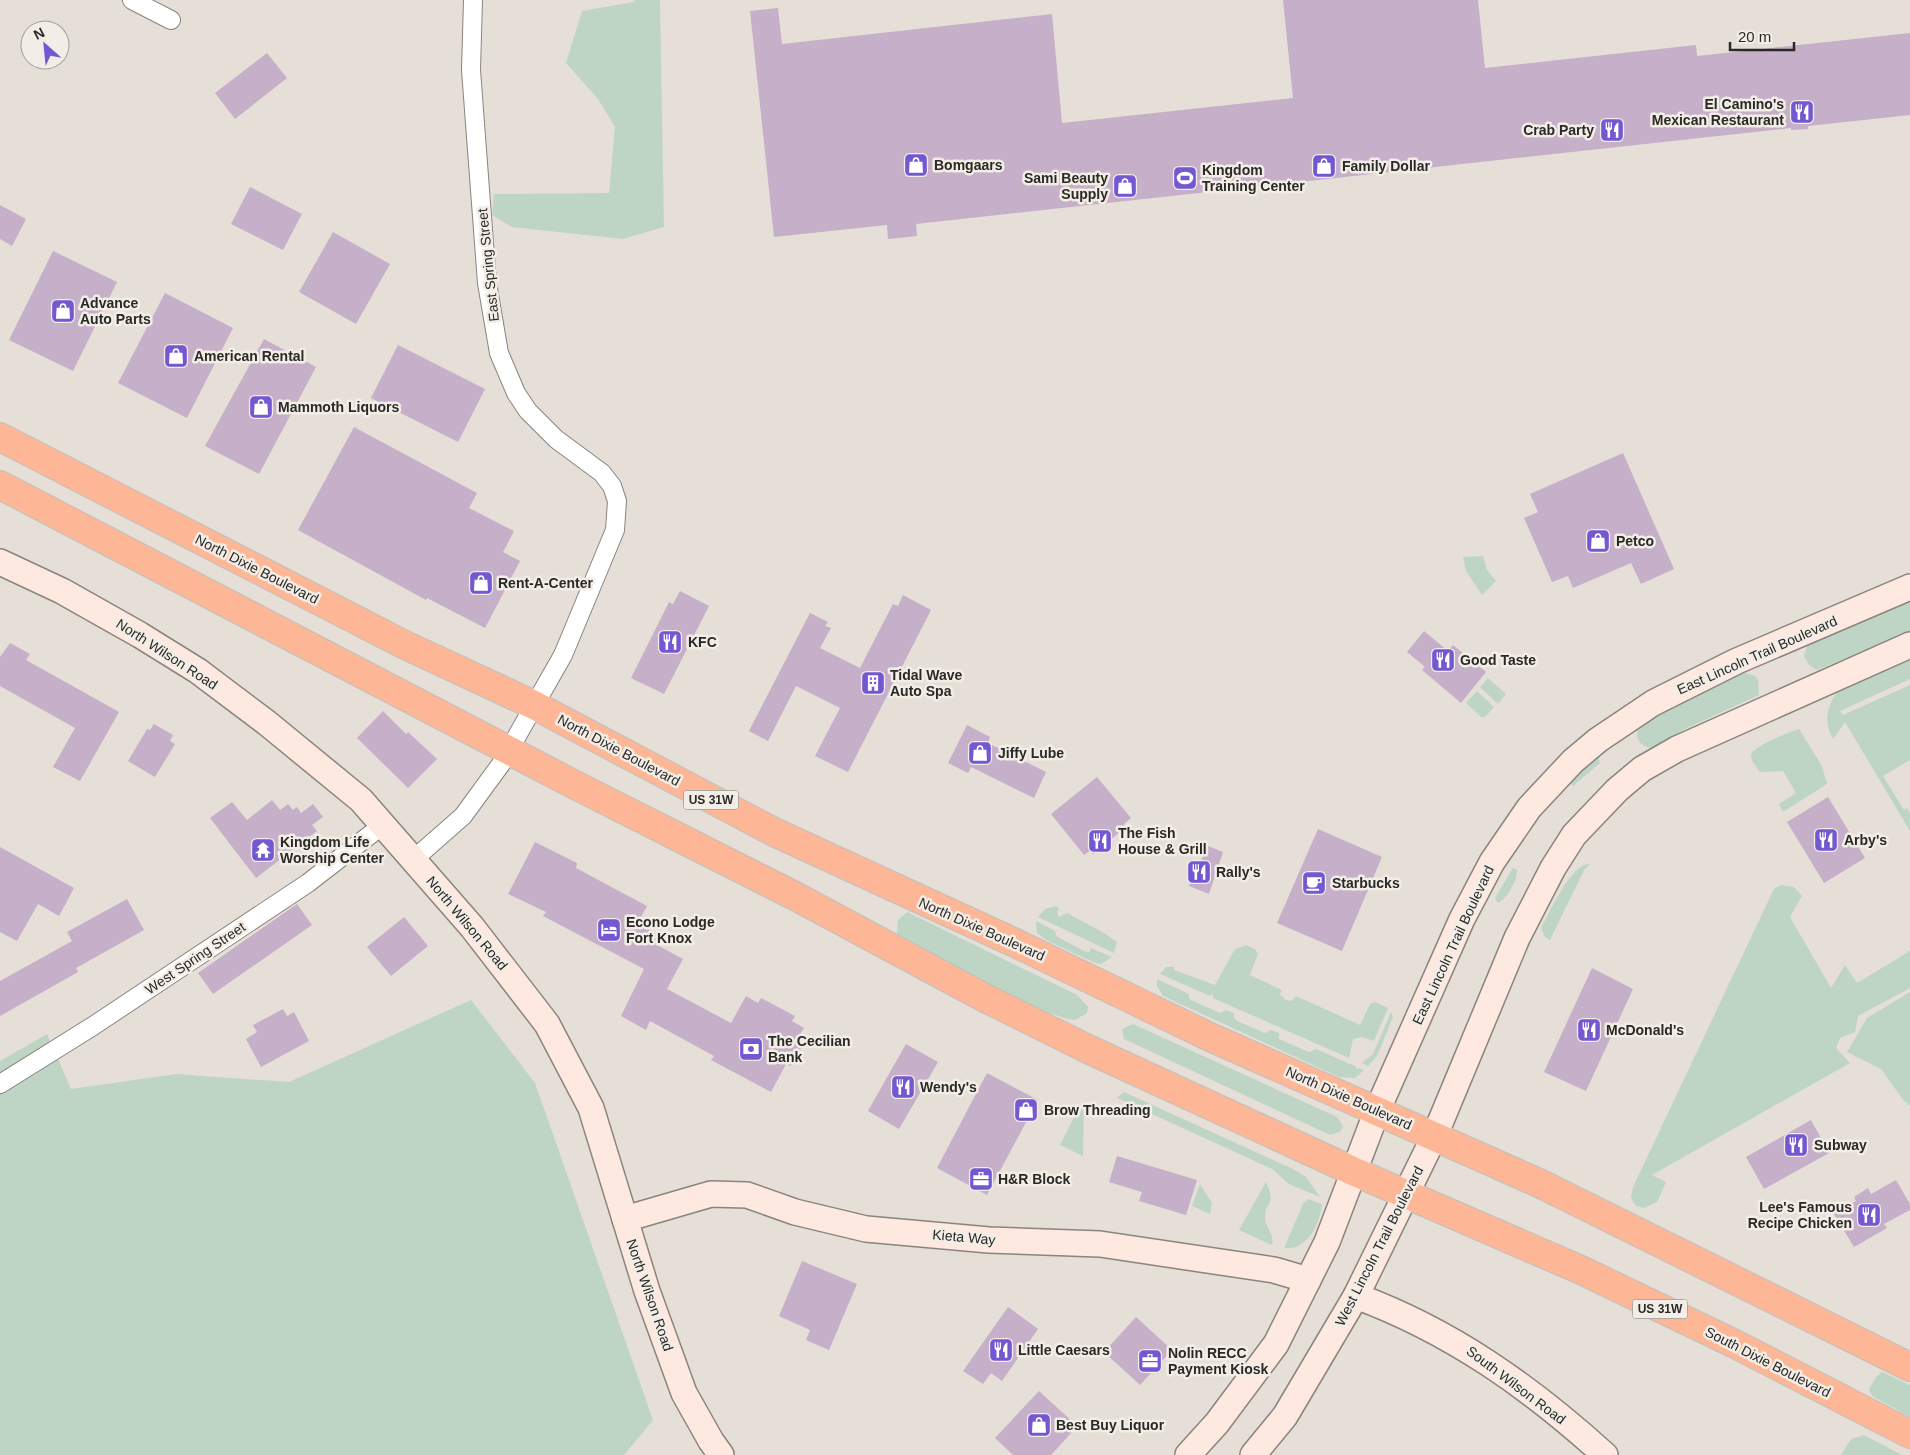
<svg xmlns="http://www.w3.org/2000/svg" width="1910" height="1455" font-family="Arial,sans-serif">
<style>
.green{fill:#bed5c5}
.building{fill:#c6afc8}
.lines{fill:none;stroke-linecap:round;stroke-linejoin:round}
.street-casing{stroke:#89847e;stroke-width:20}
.secondary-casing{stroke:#89847e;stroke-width:28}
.highway-casing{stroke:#bfbfbe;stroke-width:30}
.street{stroke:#fff;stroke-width:18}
.secondary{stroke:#fee9e0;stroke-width:25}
.highway{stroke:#fdb796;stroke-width:28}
.labels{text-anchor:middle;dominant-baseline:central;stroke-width:5;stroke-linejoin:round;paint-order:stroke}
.shield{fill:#f2ede6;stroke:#676460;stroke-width:1}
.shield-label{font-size:12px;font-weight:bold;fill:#2b2926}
.poi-label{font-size:14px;font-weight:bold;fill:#2b2926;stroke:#f2ede6;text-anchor:start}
.street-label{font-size:14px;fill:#2b2926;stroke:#f2ede6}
</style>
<rect width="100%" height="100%" fill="#e5dfd8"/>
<g class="green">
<path d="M 634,0 L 660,0 L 664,227 L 623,239 L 512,227 L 492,215 L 494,194 L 609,193 L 615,127 L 598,99 L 566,63 L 582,11 L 634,2 Z"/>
<path d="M 1483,556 L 1487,570 L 1496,581 L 1482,595 L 1466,571 L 1463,557 Z"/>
<path d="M 1910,599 L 1910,631 L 1817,670 L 1809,665 L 1804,656 L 1808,643 Z"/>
<path d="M 1910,656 L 1910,679 L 1840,711 L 1843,715 L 1910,685 L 1910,760 L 1883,776 L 1904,810 L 1907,808 L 1910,813 L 1910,831 L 1845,722 L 1833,739 C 1823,722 1827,708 1837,691 Z"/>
<path d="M 1741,672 L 1755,676 L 1758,680 L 1759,695 L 1685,729 L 1654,748 C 1637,748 1634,734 1640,721 Z"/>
<path d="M 1488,678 L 1506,694 L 1498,704 L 1480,687 Z"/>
<path d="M 1477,691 L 1494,707 L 1485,717 L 1481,717 L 1466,703 Z"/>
<path d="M 1799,729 L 1822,766 L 1827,784 L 1783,812 L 1779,804 L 1796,793 L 1783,771 L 1760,772 C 1757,768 1750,760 1751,755 C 1753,746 1790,732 1799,729 Z"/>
<path d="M 1598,756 L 1600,763 L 1573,786 L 1571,784 L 1570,779 Z"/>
<path d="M 1590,864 L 1584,870 L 1550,940 L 1545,937 L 1541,928 C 1550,912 1571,863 1590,864 Z"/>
<path d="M 1513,868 L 1517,870 C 1518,879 1507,899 1498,903 L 1495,898 Z"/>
<path d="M 1781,885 L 1794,887 L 1802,896 L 1790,917 L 1831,988 L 1845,965 L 1857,983 L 1910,951 L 1910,988 L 1858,1016 L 1855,1032 L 1840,1038 L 1836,1048 L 1850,1063 L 1652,1175 L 1666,1182 L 1657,1202 L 1644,1208 L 1636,1206 L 1631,1198 L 1633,1187 L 1772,893 L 1775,888 Z"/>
<path d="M 1055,906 L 1059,908 L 1057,912 L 1059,917 L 1067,913 L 1104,933 L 1117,942 L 1114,953 L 1038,917 L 1045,909 Z"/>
<path d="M 907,912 L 1077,995 L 1088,1007 L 1087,1013 L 1075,1020 L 1067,1019 L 1024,1004 L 897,934 L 898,920 Z"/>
<path d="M 1036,921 L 1055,931 L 1056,936 L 1084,951 L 1089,952 L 1091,948 L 1112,957 L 1101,964 L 1095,963 L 1046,940 L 1037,933 Z"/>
<path d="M 1246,945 L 1255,949 L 1258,954 L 1250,975 L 1282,990 L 1280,994 L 1286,1000 L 1292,1001 L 1296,996 L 1360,1025 L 1370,1004 L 1375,1002 L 1388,1008 L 1374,1041 L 1362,1037 L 1353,1039 L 1349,1058 L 1213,998 L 1213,993 L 1210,996 L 1160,974 L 1166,967 L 1174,967 L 1174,970 L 1215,985 L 1235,949 Z"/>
<path d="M 1157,979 L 1189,994 L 1189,998 L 1191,1000 L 1220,1013 L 1226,1010 L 1234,1013 L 1234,1018 L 1237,1021 L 1265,1033 L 1271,1030 L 1279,1033 L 1279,1039 L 1309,1052 L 1316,1049 L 1355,1066 L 1357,1070 L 1358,1068 L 1364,1070 L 1355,1078 L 1339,1077 L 1163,996 L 1157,986 Z"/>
<path d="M 1910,992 L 1910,1105 L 1904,1101 L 1881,1069 L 1847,1052 L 1867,1018 Z"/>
<path d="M 471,1000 L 535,1083 L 653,1420 L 624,1455 L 0,1455 L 0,1061 L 47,1034 L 71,1089 L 176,1074 L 289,1082 Z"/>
<path d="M 1391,1012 L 1393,1017 L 1377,1056 L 1368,1066 L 1362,1063 L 1373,1054 Z"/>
<path d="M 1133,1024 L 1337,1117 L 1343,1126 L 1340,1132 L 1330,1135 L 1124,1039 L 1122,1029 Z"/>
<path d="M 1124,1092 L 1293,1169 L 1306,1177 L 1320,1197 L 1289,1184 L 1272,1169 L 1117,1098 Z"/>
<path d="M 1082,1102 L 1084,1102 L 1083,1156 L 1060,1145 Z"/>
<path d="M 1266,1182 C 1277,1207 1265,1200 1265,1217 C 1265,1227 1275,1234 1272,1245 L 1239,1230 Z"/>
<path d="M 1200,1184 L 1212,1203 L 1210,1214 L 1192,1206 Z"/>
<path d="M 1308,1199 L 1322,1204 C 1320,1223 1308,1251 1284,1248 L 1303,1204 Z"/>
<path d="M 1882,1372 L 1910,1385 L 1910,1417 L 1872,1396 L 1869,1389 L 1876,1377 Z"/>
<path d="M 1864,1435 L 1902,1455 L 1841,1455 L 1851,1439 Z"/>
</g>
<g class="building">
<path d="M 1283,0 L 1478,0 L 1485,68 L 1696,45 L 1697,56 L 1910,33 L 1910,115 L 1808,126 L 1808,129 L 1791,130 L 1791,128 L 916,224 L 917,236 L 888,239 L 887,225 L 774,237 L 750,11 L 778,8 L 782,44 L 1052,14 L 1062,123 L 1293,98 Z"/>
<path d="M 267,53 L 287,78 L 235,119 L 215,93 Z"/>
<path d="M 250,187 L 302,214 L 283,250 L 231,224 Z"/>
<path d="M 0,205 L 26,219 L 12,246 L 0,239 Z"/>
<path d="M 333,232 L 390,264 L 356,324 L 299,292 Z"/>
<path d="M 53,251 L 117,282 L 73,371 L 9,340 Z"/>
<path d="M 165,293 L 233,328 L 187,418 L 118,383 Z"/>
<path d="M 264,339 L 316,367 L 259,474 L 205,446 Z"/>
<path d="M 398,345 L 485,389 L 458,442 L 371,398 Z"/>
<path d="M 354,427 L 477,493 L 469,508 L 514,531 L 503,552 L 520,561 L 485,628 L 427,598 L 426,600 L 298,530 Z"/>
<path d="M 1623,453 L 1674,569 L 1641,584 L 1631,563 L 1573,588 L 1568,576 L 1552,582 L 1524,518 L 1538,512 L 1530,494 Z"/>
<path d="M 680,591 L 709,606 L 664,694 L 631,678 L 669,602 L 673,604 Z"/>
<path d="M 903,595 L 931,610 L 848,772 L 815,756 L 840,708 L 796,686 L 768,741 L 749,731 L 810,613 L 828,622 L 825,626 L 831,628 L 820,648 L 860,668 L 893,604 L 898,606 Z"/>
<path d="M 1424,631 L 1448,651 L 1453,645 L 1486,672 L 1461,703 L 1422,670 L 1425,667 L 1407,652 Z"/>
<path d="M 10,643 L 30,654 L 26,660 L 119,712 L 80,781 L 53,767 L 75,728 L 0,686 L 0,657 Z"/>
<path d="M 383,711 L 406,734 L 408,732 L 437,759 L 408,788 L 357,738 Z"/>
<path d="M 154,724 L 173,735 L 170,741 L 175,744 L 155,777 L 128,761 L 147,729 L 150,730 Z"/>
<path d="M 967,725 L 990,737 L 988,743 L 1046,772 L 1034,798 L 971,767 L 968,773 L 948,763 Z"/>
<path d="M 1097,777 L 1131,818 L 1124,824 L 1126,827 L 1093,854 L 1090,851 L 1084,855 L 1051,814 Z"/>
<path d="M 1828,797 L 1865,858 L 1824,883 L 1787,822 Z"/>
<path d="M 272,800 L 280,810 L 288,804 L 293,810 L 297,807 L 301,813 L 313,804 L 323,817 L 312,825 L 317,831 L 256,878 L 210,818 L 232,802 L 247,820 Z"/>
<path d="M 1318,829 L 1382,857 L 1342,951 L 1277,923 Z"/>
<path d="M 535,842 L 577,863 L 576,868 L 647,906 L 637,924 L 661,936 L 657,945 L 683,959 L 667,989 L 731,1023 L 746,996 L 758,1003 L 761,998 L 795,1016 L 792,1021 L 804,1028 L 797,1039 L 804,1043 L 791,1066 L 786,1064 L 771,1092 L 711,1060 L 714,1056 L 650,1021 L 646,1030 L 621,1016 L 644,969 L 543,916 L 546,912 L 508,894 Z"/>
<path d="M 1208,846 L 1223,852 L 1209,894 L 1189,886 Z"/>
<path d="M 0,847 L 74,888 L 59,916 L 38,904 L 17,941 L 0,932 Z"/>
<path d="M 127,899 L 144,930 L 76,968 L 78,972 L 0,1016 L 0,981 L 72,941 L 67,932 Z"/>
<path d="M 297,904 L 312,925 L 213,994 L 198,973 Z"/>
<path d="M 404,917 L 428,946 L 391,976 L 367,947 Z"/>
<path d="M 1592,968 L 1633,989 L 1586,1091 L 1544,1072 Z"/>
<path d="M 283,1009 L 287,1016 L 294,1012 L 309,1041 L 261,1067 L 246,1039 L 257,1032 L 253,1025 Z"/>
<path d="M 906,1044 L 938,1062 L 899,1129 L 868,1111 Z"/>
<path d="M 987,1073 L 1038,1100 L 987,1195 L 937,1168 Z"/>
<path d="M 1811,1120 L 1829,1153 L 1764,1189 L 1746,1157 Z"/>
<path d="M 1117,1156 L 1197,1180 L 1186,1215 L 1139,1201 L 1142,1192 L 1109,1182 Z"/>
<path d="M 1896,1180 L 1910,1204 L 1910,1210 L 1884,1224 L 1887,1228 L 1854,1247 L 1834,1214 L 1856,1201 L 1854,1197 L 1868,1188 L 1871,1194 Z"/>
<path d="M 802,1261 L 857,1284 L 829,1350 L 806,1340 L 810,1330 L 779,1316 Z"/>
<path d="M 1008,1307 L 1038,1329 L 1002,1381 L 991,1373 L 983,1384 L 963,1371 Z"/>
<path d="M 1136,1317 L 1172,1350 L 1140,1385 L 1104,1352 Z"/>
<path d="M 1039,1391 L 1073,1422 L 1068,1428 L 1073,1431 L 1051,1455 L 1013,1455 L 995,1438 Z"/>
</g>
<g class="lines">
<defs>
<g id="street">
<path d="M 132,0 L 171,20"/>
<path d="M 414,859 L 463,816 L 501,764 L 563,655 L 615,530 L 617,501 L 612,486 L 602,473 L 556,439 L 528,411 L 516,393 L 499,353 L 487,283 L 471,70 L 473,0"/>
<path d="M 0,1084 L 93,1026 L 308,883 L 384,824"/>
</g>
<g id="secondary">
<path d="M 0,562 L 62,591 L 140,635 L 198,671 L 267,723 L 361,800 L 472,927 L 547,1024 L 591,1108 L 647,1291 L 684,1393 L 711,1441 L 721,1455"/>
<path d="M 625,1219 L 711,1194 L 747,1195 L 795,1212 L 866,1229 L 989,1240 L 1100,1244 L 1274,1270 L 1308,1280"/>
<path d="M 1356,1296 C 1451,1331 1530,1387 1605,1455"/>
<path d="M 1188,1455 L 1217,1423 L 1276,1344 L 1327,1242 L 1377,1111 L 1462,919 L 1492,862 L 1529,808 L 1573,761 L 1598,740 L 1653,703 L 1737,661 L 1910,587"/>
<path d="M 1253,1455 L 1285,1416 L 1356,1296 L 1435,1135 L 1517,938 L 1553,868 L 1574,835 L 1617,790 L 1642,769 L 1677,749 L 1910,645"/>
</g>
<g id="highway">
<path d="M 0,437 L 405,645 L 534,705 L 774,832 L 1011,941 L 1210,1037 L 1539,1183 L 1910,1367"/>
<path d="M 0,485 L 579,787 L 795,896 L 985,998 L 1090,1050 L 1355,1172 L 1581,1270 L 1735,1344 L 1910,1434"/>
</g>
</defs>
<use href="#street" class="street-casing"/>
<use href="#secondary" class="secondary-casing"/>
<use href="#highway" class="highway-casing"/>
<use href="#street" class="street"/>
<use href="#secondary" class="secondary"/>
<use href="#highway" class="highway"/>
</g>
<defs>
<symbol id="restaurant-square" viewBox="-11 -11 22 22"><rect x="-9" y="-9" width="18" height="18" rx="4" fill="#7458d2" stroke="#f2ede6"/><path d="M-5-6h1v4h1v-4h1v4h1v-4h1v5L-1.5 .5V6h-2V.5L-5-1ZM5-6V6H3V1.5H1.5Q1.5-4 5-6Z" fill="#fff"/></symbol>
<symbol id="shop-square" viewBox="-11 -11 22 22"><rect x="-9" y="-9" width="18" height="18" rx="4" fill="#7458d2" stroke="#f2ede6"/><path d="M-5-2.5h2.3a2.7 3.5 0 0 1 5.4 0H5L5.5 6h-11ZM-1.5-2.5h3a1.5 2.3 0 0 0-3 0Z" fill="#fff"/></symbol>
<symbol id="stadium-square" viewBox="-11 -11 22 22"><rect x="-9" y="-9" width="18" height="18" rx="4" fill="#7458d2" stroke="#f2ede6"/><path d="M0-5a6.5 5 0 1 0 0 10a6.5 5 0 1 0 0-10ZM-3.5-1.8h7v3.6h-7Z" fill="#fff"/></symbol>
<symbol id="building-square" viewBox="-11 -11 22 22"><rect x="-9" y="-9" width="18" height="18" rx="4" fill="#7458d2" stroke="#f2ede6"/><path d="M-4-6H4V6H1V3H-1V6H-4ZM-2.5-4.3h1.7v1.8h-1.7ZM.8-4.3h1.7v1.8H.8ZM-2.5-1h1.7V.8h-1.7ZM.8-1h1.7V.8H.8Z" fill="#fff"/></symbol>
<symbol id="temple-square" viewBox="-11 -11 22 22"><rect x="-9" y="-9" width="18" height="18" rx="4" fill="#7458d2" stroke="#f2ede6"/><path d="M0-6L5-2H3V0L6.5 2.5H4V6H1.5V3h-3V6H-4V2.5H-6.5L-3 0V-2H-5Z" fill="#fff"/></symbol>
<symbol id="cafe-square" viewBox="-11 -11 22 22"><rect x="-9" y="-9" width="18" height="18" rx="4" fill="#7458d2" stroke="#f2ede6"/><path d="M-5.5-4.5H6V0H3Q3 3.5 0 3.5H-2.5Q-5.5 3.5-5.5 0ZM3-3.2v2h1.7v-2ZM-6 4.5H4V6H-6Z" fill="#fff"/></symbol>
<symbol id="hotel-square" viewBox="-11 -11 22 22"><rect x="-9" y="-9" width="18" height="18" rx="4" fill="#7458d2" stroke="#f2ede6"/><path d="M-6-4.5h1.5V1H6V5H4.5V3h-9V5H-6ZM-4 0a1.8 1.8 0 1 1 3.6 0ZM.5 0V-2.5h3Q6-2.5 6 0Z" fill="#fff"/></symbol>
<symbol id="bank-square" viewBox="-11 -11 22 22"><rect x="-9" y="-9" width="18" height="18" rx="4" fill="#7458d2" stroke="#f2ede6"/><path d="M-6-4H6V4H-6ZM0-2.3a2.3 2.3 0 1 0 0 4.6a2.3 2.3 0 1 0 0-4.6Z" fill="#fff"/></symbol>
<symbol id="office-square" viewBox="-11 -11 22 22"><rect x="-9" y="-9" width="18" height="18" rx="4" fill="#7458d2" stroke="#f2ede6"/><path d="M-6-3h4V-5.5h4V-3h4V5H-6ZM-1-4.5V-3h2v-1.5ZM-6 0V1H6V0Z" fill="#fff"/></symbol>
</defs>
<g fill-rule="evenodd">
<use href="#restaurant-square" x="1788" y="98" width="28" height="28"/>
<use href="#restaurant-square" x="1598" y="116" width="28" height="28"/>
<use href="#shop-square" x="902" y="151" width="28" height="28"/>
<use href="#shop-square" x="1310" y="152" width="28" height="28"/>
<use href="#stadium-square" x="1171" y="164" width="28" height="28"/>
<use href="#shop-square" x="1111" y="172" width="28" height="28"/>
<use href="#shop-square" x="49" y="297" width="28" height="28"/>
<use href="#shop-square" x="162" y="342" width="28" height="28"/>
<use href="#shop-square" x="247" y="393" width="28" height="28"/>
<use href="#shop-square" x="1584" y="527" width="28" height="28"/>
<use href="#shop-square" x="467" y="569" width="28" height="28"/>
<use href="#restaurant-square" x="656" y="628" width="28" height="28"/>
<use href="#restaurant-square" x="1429" y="646" width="28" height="28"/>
<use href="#building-square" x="859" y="669" width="28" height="28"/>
<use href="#shop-square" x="966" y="739" width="28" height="28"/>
<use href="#restaurant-square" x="1812" y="826" width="28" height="28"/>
<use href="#restaurant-square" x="1086" y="827" width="28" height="28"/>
<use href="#temple-square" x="249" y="836" width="28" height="28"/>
<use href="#restaurant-square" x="1185" y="858" width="28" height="28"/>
<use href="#cafe-square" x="1300" y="869" width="28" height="28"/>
<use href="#hotel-square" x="595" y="916" width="28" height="28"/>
<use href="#restaurant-square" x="1575" y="1016" width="28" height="28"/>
<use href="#bank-square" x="737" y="1035" width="28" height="28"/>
<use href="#restaurant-square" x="889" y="1073" width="28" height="28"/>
<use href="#shop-square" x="1012" y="1096" width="28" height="28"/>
<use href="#restaurant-square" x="1782" y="1131" width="28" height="28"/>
<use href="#office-square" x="967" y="1165" width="28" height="28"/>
<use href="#restaurant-square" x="1855" y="1201" width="28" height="28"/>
<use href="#restaurant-square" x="987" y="1336" width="28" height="28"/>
<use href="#office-square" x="1136" y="1347" width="28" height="28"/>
<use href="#shop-square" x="1025" y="1411" width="28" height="28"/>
</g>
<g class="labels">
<g class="shield">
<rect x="683.5" y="790.5" width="55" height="19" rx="4"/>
<rect x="1632.5" y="1299.5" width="55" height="19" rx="4"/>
</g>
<g class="shield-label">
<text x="711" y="800">US 31W</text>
<text x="1660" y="1309">US 31W</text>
</g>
<g class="poi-label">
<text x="1784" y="104" text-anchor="end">El Camino's<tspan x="1784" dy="16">Mexican Restaurant</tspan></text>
<text x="1594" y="130" text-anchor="end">Crab Party</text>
<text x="934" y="165">Bomgaars</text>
<text x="1342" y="166">Family Dollar</text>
<text x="1202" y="170">Kingdom<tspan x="1202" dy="16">Training Center</tspan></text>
<text x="1108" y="178" text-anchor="end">Sami Beauty<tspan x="1108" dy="16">Supply</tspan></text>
<text x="80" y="303">Advance<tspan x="80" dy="16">Auto Parts</tspan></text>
<text x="194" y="356">American Rental</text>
<text x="278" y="407">Mammoth Liquors</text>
<text x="1616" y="541">Petco</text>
<text x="498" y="583">Rent-A-Center</text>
<text x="688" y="642">KFC</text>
<text x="1460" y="660">Good Taste</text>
<text x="890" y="675">Tidal Wave<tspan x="890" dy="16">Auto Spa</tspan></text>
<text x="998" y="753">Jiffy Lube</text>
<text x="1118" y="833">The Fish<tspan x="1118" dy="16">House &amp; Grill</tspan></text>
<text x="1844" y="840">Arby's</text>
<text x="280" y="842">Kingdom Life<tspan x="280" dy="16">Worship Center</tspan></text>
<text x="1216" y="872">Rally's</text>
<text x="1332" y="883">Starbucks</text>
<text x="626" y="922">Econo Lodge<tspan x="626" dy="16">Fort Knox</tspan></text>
<text x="1606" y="1030">McDonald's</text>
<text x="768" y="1041">The Cecilian<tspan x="768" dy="16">Bank</tspan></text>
<text x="920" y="1087">Wendy's</text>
<text x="1044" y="1110">Brow Threading</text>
<text x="1814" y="1145">Subway</text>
<text x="998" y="1179">H&amp;R Block</text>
<text x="1852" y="1207" text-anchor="end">Lee's Famous<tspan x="1852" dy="16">Recipe Chicken</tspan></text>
<text x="1018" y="1350">Little Caesars</text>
<text x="1168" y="1353">Nolin RECC<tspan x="1168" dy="16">Payment Kiosk</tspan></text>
<text x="1056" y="1425">Best Buy Liquor</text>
</g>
<g class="street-label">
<text transform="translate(488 265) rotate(-96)">East Spring Street</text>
<text transform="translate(257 569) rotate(27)">North Dixie Boulevard</text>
<text transform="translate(167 654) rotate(33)">North Wilson Road</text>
<text transform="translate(1757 655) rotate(-24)">East Lincoln Trail Boulevard</text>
<text transform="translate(619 750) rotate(28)">North Dixie Boulevard</text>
<text transform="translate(467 923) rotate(50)">North Wilson Road</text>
<text transform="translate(982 929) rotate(24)">North Dixie Boulevard</text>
<text transform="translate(1453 945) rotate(-65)">East Lincoln Trail Boulevard</text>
<text transform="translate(195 958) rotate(-34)">West Spring Street</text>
<text transform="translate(1349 1098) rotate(24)">North Dixie Boulevard</text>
<text transform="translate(964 1237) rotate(5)">Kieta Way</text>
<text transform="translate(1379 1246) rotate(-63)">West Lincoln Trail Boulevard</text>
<text transform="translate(650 1295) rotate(71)">North Wilson Road</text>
<text transform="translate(1768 1362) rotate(27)">South Dixie Boulevard</text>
<text transform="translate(1516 1385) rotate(37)">South Wilson Road</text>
</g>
</g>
<g transform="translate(45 45) rotate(333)"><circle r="24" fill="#f2ede6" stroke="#a29f99"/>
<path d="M0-4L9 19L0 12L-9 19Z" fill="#7458d2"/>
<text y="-8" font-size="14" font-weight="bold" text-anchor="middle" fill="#2b2926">N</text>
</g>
<path d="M1730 42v8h64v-8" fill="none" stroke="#2b2926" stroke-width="2.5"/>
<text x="1738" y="42" font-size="15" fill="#2b2926" stroke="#f2ede6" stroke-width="4" paint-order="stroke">20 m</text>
</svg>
